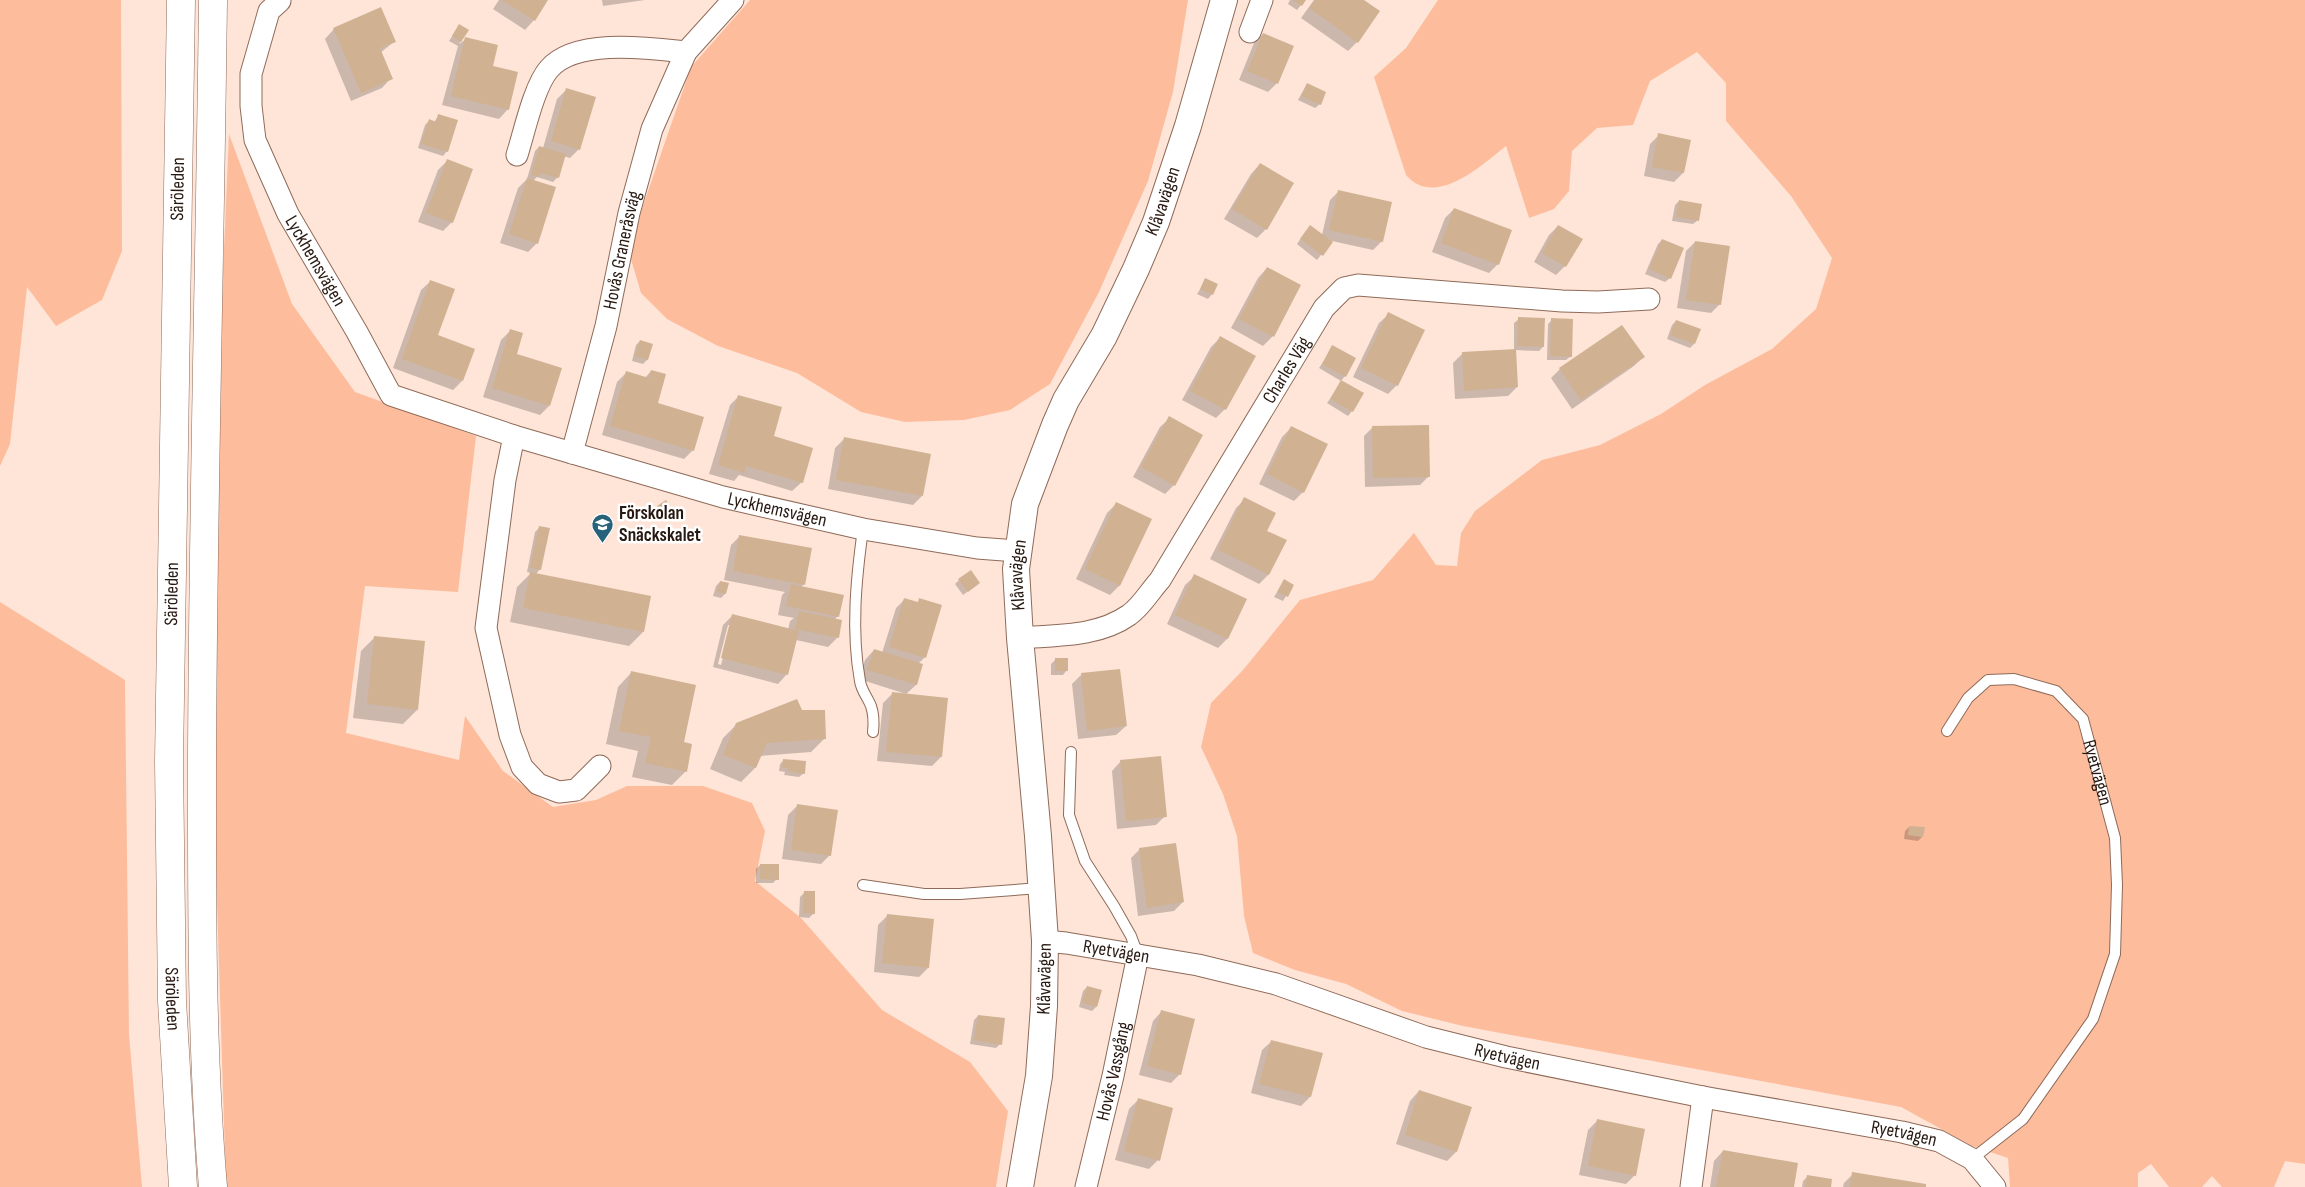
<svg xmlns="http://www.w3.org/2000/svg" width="2305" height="1187" font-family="'Sofia Sans Condensed',sans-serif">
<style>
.green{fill:#fdbd9d}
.shadow{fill:#0003;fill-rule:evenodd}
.building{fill:#d0b293}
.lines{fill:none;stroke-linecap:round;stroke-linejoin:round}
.service-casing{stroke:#8f6a58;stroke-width:12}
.minor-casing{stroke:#8f6a58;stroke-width:23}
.tertiary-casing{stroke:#8f6a58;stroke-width:28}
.primary-casing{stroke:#8f6a58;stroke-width:29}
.service{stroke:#fff;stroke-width:10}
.minor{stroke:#fff;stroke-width:21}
.tertiary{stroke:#fff;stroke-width:26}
.primary{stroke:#fff;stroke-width:28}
.labels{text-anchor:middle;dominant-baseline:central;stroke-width:5;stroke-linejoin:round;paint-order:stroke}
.street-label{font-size:19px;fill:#271911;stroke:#fff}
.poi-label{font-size:19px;font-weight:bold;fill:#271911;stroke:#fff;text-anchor:start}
</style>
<rect width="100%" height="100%" fill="#fee5d8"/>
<g class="green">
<path d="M 0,0 L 121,0 L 122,251 L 102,300 L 56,326 L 27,287 L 10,444 L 0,466 Z"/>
<path d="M 750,0 L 1188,0 L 1173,92 L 1148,181 L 1099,292 L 1050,384 L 1010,410 L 964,420 L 905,422 L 861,412 L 797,373 L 718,346 L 667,319 L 641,293 L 628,249 L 691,67 Z"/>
<path d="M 1438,0 L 2305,0 L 2305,1164 L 2285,1161 L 2274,1187 L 2222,1187 L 2212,1176 L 2202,1187 L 2169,1187 L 2151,1164 L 2138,1173 L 2138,1187 L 2010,1187 L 2008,1158 L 1972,1146 L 1901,1107 L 1463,1026 L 1402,1011 L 1346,984 L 1295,970 L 1253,953 L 1244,916 L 1237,836 L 1223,794 L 1201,747 L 1211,703 L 1243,670 L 1300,600 L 1373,580 L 1414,533 L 1436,565 L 1457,566 L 1461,533 L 1475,511 L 1542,460 L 1600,445 L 1661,414 L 1705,385 L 1772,349 L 1816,309 L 1832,258 L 1791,196 L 1726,121 L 1726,83 L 1697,52 L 1650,81 L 1633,125 L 1597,128 L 1572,151 L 1569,191 L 1554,209 L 1529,218 L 1506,146 C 1482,165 1435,209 1406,175 L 1374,77 L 1406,48 Z"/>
<path d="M 229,134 L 292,304 L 355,392 L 476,436 L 458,592 L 365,586 L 346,733 L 459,760 L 465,716 L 503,771 L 553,807 L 596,800 L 627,786 L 703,786 L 752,803 L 765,831 L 755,881 L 801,918 L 882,1010 L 970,1062 L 1008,1111 L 996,1187 L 226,1187 L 208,617 Z"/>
<path d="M 0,602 L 125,680 L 129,1034 L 142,1187 L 0,1187 Z"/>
</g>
<g class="shadow">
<path d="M 499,0 L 547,0 L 534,20 L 525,30 L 493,9 Z"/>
<path d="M 602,0 L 645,0 L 603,6 Z"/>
<path d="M 1290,0 L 1305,0 L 1297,10 L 1288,4 Z"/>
<path d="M 1314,0 L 1362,0 L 1357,42 L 1348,51 L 1301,18 Z"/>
<path d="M 459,26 L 467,30 L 459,44 L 466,39 L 492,67 L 508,109 L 499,119 L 442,105 L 458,46 L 449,41 Z"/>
<path d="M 334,29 L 395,41 L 380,53 L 391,78 L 382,88 L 351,101 L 325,39 Z"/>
<path d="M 1263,34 L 1277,83 L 1268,92 L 1239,80 L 1254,43 Z"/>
<path d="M 1307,84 L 1320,104 L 1315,108 L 1298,100 Z"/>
<path d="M 566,90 L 579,149 L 570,158 L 563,156 L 557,178 L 553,182 L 537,177 L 533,181 L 537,243 L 528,252 L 500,243 L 518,188 L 527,179 L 535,151 L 539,147 L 543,148 L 557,99 Z"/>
<path d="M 439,115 L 447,151 L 443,156 L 418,148 L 425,125 L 429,121 L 434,122 Z"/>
<path d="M 1659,135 L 1683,173 L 1674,182 L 1644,176 L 1650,144 Z"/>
<path d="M 447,161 L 452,222 L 443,231 L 418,222 L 438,170 Z"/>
<path d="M 1260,164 L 1266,229 L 1257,238 L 1224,219 L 1251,174 Z"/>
<path d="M 1339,191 L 1382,241 L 1373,250 L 1332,241 L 1317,260 L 1297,244 L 1306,231 L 1322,235 L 1330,200 Z"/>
<path d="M 1679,201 L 1698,220 L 1693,224 L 1672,221 L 1675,205 Z"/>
<path d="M 1454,209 L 1498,264 L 1489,273 L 1432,252 L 1445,218 Z"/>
<path d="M 1558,226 L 1565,266 L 1556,275 L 1534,262 L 1549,235 Z"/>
<path d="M 1662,240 L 1670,278 L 1665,282 L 1645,274 L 1658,244 Z"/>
<path d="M 1695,242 L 1720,304 L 1711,313 L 1677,308 L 1686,251 Z"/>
<path d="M 1267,268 L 1300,286 L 1272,337 L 1263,346 L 1231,328 L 1258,278 Z"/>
<path d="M 1206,280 L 1212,294 L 1208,299 L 1197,294 Z"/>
<path d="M 431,281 L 437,336 L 462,381 L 453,390 L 393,368 L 421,290 Z"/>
<path d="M 1389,314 L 1397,385 L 1388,394 L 1353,377 L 1379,323 Z"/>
<path d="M 1519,319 L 1543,347 L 1539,351 L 1515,350 L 1517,387 L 1508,396 L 1455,399 L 1453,363 L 1462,354 L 1514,350 L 1514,323 Z"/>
<path d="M 1552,320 L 1571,356 L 1566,360 L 1547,360 L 1548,324 Z"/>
<path d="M 1676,321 L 1694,344 L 1690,348 L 1667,339 L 1672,325 Z"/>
<path d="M 1622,327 L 1643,357 L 1634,366 L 1572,409 L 1551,378 L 1560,369 Z"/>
<path d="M 510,331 L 515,355 L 549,406 L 540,415 L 483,397 L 501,340 Z"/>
<path d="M 1220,338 L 1225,409 L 1216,418 L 1182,400 L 1211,347 Z"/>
<path d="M 640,341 L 651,345 L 647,360 L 643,364 L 632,361 L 636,345 Z"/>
<path d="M 1333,347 L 1345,376 L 1341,381 L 1319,368 Z"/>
<path d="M 651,371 L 656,404 L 693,450 L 684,459 L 602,435 L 617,382 L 626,373 L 645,378 Z"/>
<path d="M 1342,382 L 1352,411 L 1348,416 L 1327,403 Z"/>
<path d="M 739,396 L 772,437 L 802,482 L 792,491 L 739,475 L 734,481 L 709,474 L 730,405 Z"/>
<path d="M 1170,418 L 1174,485 L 1165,494 L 1133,477 L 1160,427 Z"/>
<path d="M 1373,427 L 1429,476 L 1420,485 L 1365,487 L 1364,436 Z"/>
<path d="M 1291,428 L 1303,492 L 1294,501 L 1259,484 L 1282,437 Z"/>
<path d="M 844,439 L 922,496 L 913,505 L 828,489 L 835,448 Z"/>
<path d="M 1245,499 L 1265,531 L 1285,541 L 1268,575 L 1259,584 L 1210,559 L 1236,508 Z"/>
<path d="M 1117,503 L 1150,519 L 1119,586 L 1110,595 L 1076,579 L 1107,513 Z"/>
<path d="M 658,507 L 663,509 L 656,514 L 654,511 Z"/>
<path d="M 539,528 L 540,569 L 536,574 L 650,597 L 643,632 L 629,646 L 510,622 L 517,587 L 531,573 L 527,572 L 535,532 Z"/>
<path d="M 740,536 L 804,584 L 801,587 L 838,616 L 834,620 L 837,638 L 828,647 L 796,640 L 787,674 L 778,684 L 713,667 L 723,625 L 732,616 L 788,630 L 790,621 L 794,618 L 778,615 L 782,595 L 785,592 L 724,580 L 731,545 ZM 728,625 L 731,625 L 721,665 L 718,664 Z"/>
<path d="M 1195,576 L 1245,600 L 1227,639 L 1218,648 L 1167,624 L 1185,585 Z"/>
<path d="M 959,580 L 974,587 L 963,595 L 955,584 Z"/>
<path d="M 1284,581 L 1293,585 L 1283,601 L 1274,597 Z"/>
<path d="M 720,582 L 725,594 L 721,598 L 713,596 L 716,586 Z"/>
<path d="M 905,599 L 917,603 L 920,600 L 940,606 L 924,658 L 918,664 L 916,685 L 906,694 L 859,679 L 865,660 L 874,650 L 882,653 L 896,608 Z"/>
<path d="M 375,637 L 417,710 L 403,724 L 353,718 L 361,651 Z"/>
<path d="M 1055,660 L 1067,670 L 1063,675 L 1051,675 L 1051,664 Z"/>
<path d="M 631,673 L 682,743 L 686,771 L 672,785 L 632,777 L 638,751 L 606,744 L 618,687 Z"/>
<path d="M 1081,675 L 1126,726 L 1116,735 L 1078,739 L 1072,684 Z"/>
<path d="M 892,694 L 941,757 L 932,766 L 877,761 L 883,703 Z"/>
<path d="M 801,711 L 825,738 L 811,752 L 760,756 L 755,768 L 741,782 L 710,769 L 723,738 L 737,724 Z"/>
<path d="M 784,760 L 804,773 L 799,777 L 784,775 L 785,772 L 779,771 L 780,764 Z"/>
<path d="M 1121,761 L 1165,816 L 1156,825 L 1117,829 L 1112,771 Z"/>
<path d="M 798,805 L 830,855 L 821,864 L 782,859 L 788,815 Z"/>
<path d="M 1909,827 L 1922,837 L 1918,841 L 1904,839 L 1905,831 Z"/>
<path d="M 1140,849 L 1183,902 L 1174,911 L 1138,916 L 1131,858 Z"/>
<path d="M 760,865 L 777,879 L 773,883 L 756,883 L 756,869 Z"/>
<path d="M 804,893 L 814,913 L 809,918 L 799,917 L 800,897 Z"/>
<path d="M 887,916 L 928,968 L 919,977 L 874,972 L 878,925 Z"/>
<path d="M 1087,987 L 1096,1007 L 1092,1011 L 1079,1007 L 1083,991 Z"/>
<path d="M 1162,1011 L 1180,1074 L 1171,1083 L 1139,1075 L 1153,1021 Z"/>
<path d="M 978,1016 L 1000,1044 L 996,1048 L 970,1044 L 974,1020 Z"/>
<path d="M 1272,1041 L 1321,1054 L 1310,1097 L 1301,1106 L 1251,1093 L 1262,1050 Z"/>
<path d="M 1419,1091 L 1456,1152 L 1447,1161 L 1396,1144 L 1410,1101 Z"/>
<path d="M 1138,1100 L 1158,1160 L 1149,1169 L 1115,1160 L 1129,1109 Z"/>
<path d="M 1597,1121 L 1635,1175 L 1626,1184 L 1579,1175 L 1588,1130 Z"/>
<path d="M 1723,1151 L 1793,1187 L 1710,1187 L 1714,1161 Z"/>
<path d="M 1853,1174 L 1924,1187 L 1843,1187 L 1844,1183 Z"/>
<path d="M 1807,1177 L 1830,1187 L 1802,1187 L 1803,1181 Z"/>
</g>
<g class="building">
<path d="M 502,0 L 548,0 L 535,21 Z"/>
<path d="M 1292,0 L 1306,0 L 1302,6 Z"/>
<path d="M 1315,0 L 1364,0 L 1380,11 L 1358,43 L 1309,8 Z"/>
<path d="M 381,7 L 396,42 L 380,48 L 393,79 L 361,93 L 333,28 Z"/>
<path d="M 459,24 L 469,30 L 461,42 L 452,36 Z"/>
<path d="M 1263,33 L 1294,46 L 1278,84 L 1247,71 Z"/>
<path d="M 465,37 L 498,45 L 493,66 L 518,72 L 509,110 L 451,96 Z"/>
<path d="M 1307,83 L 1326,92 L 1321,105 L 1301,96 Z"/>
<path d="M 566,88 L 596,97 L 580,150 L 551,141 Z"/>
<path d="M 438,114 L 458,120 L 448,152 L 421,144 L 429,119 L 436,122 Z"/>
<path d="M 1658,133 L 1691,140 L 1684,173 L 1652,167 Z"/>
<path d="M 539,146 L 566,154 L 559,178 L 540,173 L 539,177 L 531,175 Z"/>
<path d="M 447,159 L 473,169 L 453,223 L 426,213 Z"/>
<path d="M 1260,163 L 1294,183 L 1267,230 L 1232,209 Z"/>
<path d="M 527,178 L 556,187 L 538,244 L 509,234 Z"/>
<path d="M 1338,190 L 1392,202 L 1383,242 L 1329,230 Z"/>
<path d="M 1679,200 L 1702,204 L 1699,221 L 1676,217 Z"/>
<path d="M 1454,208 L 1512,230 L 1499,265 L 1441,243 Z"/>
<path d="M 1310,225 L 1333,242 L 1323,256 L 1300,239 Z"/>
<path d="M 1558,225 L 1583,239 L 1566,267 L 1542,253 Z"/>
<path d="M 1662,239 L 1684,248 L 1671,279 L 1649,269 Z"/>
<path d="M 1695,241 L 1730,246 L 1721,305 L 1686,300 Z"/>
<path d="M 1267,267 L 1301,285 L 1274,337 L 1239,319 Z"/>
<path d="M 1205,278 L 1218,284 L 1213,295 L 1200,289 Z"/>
<path d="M 430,280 L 455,289 L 438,335 L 475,349 L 463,381 L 402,359 Z"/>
<path d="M 1388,312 L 1425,330 L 1398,386 L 1361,368 Z"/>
<path d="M 1518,317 L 1545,318 L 1544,347 L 1517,346 Z"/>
<path d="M 1551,318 L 1573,319 L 1572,357 L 1550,356 Z"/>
<path d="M 1676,320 L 1701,329 L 1695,344 L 1670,335 Z"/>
<path d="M 1622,325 L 1645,357 L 1581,400 L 1559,368 Z"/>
<path d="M 510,329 L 523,333 L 517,354 L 562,368 L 550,406 L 492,388 Z"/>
<path d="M 1220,336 L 1256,356 L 1226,410 L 1190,391 Z"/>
<path d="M 640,340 L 653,344 L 648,360 L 635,356 Z"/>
<path d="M 1332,345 L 1356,358 L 1346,377 L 1322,364 Z"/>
<path d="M 1516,349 L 1518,387 L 1464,391 L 1462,352 Z"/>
<path d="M 651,370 L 666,374 L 658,403 L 704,417 L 694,451 L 610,426 L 626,371 L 649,378 Z"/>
<path d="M 1341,380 L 1364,393 L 1353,412 L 1330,399 Z"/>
<path d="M 738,395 L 782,407 L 774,436 L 813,448 L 803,483 L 746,466 L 744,473 L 718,465 Z"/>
<path d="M 1169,416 L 1203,435 L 1175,486 L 1141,467 Z"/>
<path d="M 1429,425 L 1430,477 L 1373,478 L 1372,426 Z"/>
<path d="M 1291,426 L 1328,444 L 1304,493 L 1267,474 Z"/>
<path d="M 844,437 L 931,454 L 923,496 L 836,480 Z"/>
<path d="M 1244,497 L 1276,513 L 1267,531 L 1287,540 L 1269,575 L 1218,550 Z"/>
<path d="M 666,500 L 669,505 L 661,511 L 657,506 Z"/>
<path d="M 1116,502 L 1152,519 L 1120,586 L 1085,569 Z"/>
<path d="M 539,526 L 550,528 L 541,570 L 530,568 Z"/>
<path d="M 739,535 L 812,548 L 805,585 L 733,571 Z"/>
<path d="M 971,570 L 980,583 L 968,592 L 958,579 Z"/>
<path d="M 530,572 L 651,596 L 644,632 L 523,608 Z"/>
<path d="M 1194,574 L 1247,599 L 1228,639 L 1175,615 Z"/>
<path d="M 1284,579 L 1294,585 L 1288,597 L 1277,592 Z"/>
<path d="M 720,581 L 729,583 L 726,594 L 717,592 Z"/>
<path d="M 791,584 L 844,595 L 839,617 L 786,606 Z"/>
<path d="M 904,598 L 918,602 L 919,598 L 942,605 L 926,658 L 889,647 Z"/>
<path d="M 799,611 L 842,620 L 839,638 L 795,629 Z"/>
<path d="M 732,614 L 799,631 L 788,675 L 721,658 Z"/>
<path d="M 374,636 L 425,641 L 418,710 L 367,704 Z"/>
<path d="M 874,649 L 923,664 L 917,685 L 867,670 Z"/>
<rect x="1055" y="658" width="13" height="13"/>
<path d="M 1120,669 L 1127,726 L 1087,731 L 1081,673 Z"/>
<path d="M 631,671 L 696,685 L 684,742 L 692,744 L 687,772 L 645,763 L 651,737 L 619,731 Z"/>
<path d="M 892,692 L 948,698 L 942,757 L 886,752 Z"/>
<path d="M 797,699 L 802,710 L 825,710 L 826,739 L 767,743 L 756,768 L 723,755 L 736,723 Z"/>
<path d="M 1161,756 L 1167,817 L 1126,821 L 1120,760 Z"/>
<path d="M 783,759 L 806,761 L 805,774 L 788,771 L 788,768 L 782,768 Z"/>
<path d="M 797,804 L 838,810 L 831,856 L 791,850 Z"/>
<path d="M 1909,826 L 1925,827 L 1923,837 L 1908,835 Z"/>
<path d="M 1176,843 L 1184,902 L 1147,908 L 1139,848 Z"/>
<path d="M 760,864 L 779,864 L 779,880 L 760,879 Z"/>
<path d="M 804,891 L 815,891 L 815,914 L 803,913 Z"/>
<path d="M 887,914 L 934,919 L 929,968 L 882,963 Z"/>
<path d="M 1087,986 L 1102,990 L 1097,1007 L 1082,1003 Z"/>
<path d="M 1161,1010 L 1195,1019 L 1181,1075 L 1147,1066 Z"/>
<path d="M 978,1015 L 1005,1018 L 1002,1045 L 974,1040 Z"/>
<path d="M 1271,1040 L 1323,1053 L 1311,1097 L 1259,1084 Z"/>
<path d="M 1419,1090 L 1472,1107 L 1457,1152 L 1405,1135 Z"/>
<path d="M 1138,1098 L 1173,1108 L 1160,1161 L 1124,1151 Z"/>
<path d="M 1597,1119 L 1645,1129 L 1636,1176 L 1588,1166 Z"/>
<path d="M 1723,1150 L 1798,1163 L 1794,1187 L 1716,1187 Z"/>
<path d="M 1852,1172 L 1926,1184 L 1926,1187 L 1850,1187 Z"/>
<path d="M 1807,1175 L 1832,1179 L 1831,1187 L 1805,1187 Z"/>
</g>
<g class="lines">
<defs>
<g id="service">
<path d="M 863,529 C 856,579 851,631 860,681 C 861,690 868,698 871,706 C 874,715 874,723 873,732"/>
<path id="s1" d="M 1947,731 L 1968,698 L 1988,680 L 2014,679 L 2056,691 L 2083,719 L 2115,838 L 2117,885 L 2115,954 L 2093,1019 L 2023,1119 L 1972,1159"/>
<path d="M 1071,752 L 1069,815 L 1085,861 L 1114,906 L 1131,936 L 1138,955"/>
<path d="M 863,885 L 924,894 L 960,894 L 1041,888"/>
</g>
<g id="minor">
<path id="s2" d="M 280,1 L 269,11 L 251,74 L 251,106 L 255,140 L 288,214 L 357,332 L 391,395 L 514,436 L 723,497 L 863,529 L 977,548 L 1017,551"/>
<path d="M 1250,32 L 1262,0"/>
<path d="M 517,155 C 524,133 534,86 549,69 C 576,38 648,48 686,52"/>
<path d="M 514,436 L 505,480 L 486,628 L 510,735 L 522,767 L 538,784 L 559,792 L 576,790 L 600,766"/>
<path id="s3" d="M 572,453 L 606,326 L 629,213 L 652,129 L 686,52 L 733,0"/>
<path id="s4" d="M 1020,638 C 1056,635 1098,637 1129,615 C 1141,607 1150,591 1160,580 L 1324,308 L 1344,288 L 1358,285 L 1562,301 L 1598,302 L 1649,299"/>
<path id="s5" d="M 1045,941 L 1066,943 L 1198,965 L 1276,984 L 1426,1037 L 1506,1057 L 1703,1097 L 1902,1132 L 1939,1141 L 1972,1159 L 1995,1187"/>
<path id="s6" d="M 1086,1187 L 1113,1076 L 1138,955"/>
<path d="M 1691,1187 L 1703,1097"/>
</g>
<g id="tertiary">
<path id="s7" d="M 1020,1187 L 1039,1076 L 1044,1006 L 1045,941 L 1038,836 L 1020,638 L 1016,569 L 1025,504 L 1055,425 L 1066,400 L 1104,336 L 1136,269 L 1156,222 L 1188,126 L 1224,0"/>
</g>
<g id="primary">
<path id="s8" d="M 181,0 L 169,762 L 172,1001 L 183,1187"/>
<path d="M 213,1187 C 201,1045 202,900 202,758 C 203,505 210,253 213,0"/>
</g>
</defs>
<use href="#service" class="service-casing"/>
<use href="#minor" class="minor-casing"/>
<use href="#tertiary" class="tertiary-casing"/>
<use href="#primary" class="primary-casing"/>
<use href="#service" class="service"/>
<use href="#minor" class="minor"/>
<use href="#tertiary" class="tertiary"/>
<use href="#primary" class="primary"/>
</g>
<defs>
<symbol id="school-pin" viewBox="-11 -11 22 30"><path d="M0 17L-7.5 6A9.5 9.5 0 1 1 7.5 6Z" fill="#26627a" stroke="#fff"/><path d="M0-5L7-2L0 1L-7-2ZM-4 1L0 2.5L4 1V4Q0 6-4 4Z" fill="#fff"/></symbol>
</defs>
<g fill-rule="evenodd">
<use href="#school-pin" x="590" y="512" width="25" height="34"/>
</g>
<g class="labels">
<g class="street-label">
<text transform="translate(178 189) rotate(-89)">Säröleden</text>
<text stroke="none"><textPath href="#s7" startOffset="1020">Klåvavägen</textPath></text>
<text stroke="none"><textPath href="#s3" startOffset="209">Hovås Graneråsväg</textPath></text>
<text stroke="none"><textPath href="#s2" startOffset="282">Lyckhemsvägen</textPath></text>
<text stroke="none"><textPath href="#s4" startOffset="405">Charles Väg</textPath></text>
<text stroke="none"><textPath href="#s2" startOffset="839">Lyckhemsvägen</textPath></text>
<text stroke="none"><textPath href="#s7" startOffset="615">Klåvavägen</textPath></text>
<text transform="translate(172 594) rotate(-89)">Säröleden</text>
<text stroke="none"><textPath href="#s1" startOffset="230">Ryetvägen</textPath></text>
<text stroke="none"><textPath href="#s5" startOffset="72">Ryetvägen</textPath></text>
<text stroke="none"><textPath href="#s7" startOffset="210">Klåvavägen</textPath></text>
<text stroke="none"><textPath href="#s8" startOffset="999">Säröleden</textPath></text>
<text stroke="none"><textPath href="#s5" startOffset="478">Ryetvägen</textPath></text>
<text stroke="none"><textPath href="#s6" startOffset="119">Hovås Vassgång</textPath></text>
<text stroke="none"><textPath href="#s5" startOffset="882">Ryetvägen</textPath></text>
</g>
<g class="poi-label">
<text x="619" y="513">Förskolan<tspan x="619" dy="22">Snäckskalet</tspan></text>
</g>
</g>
</svg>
